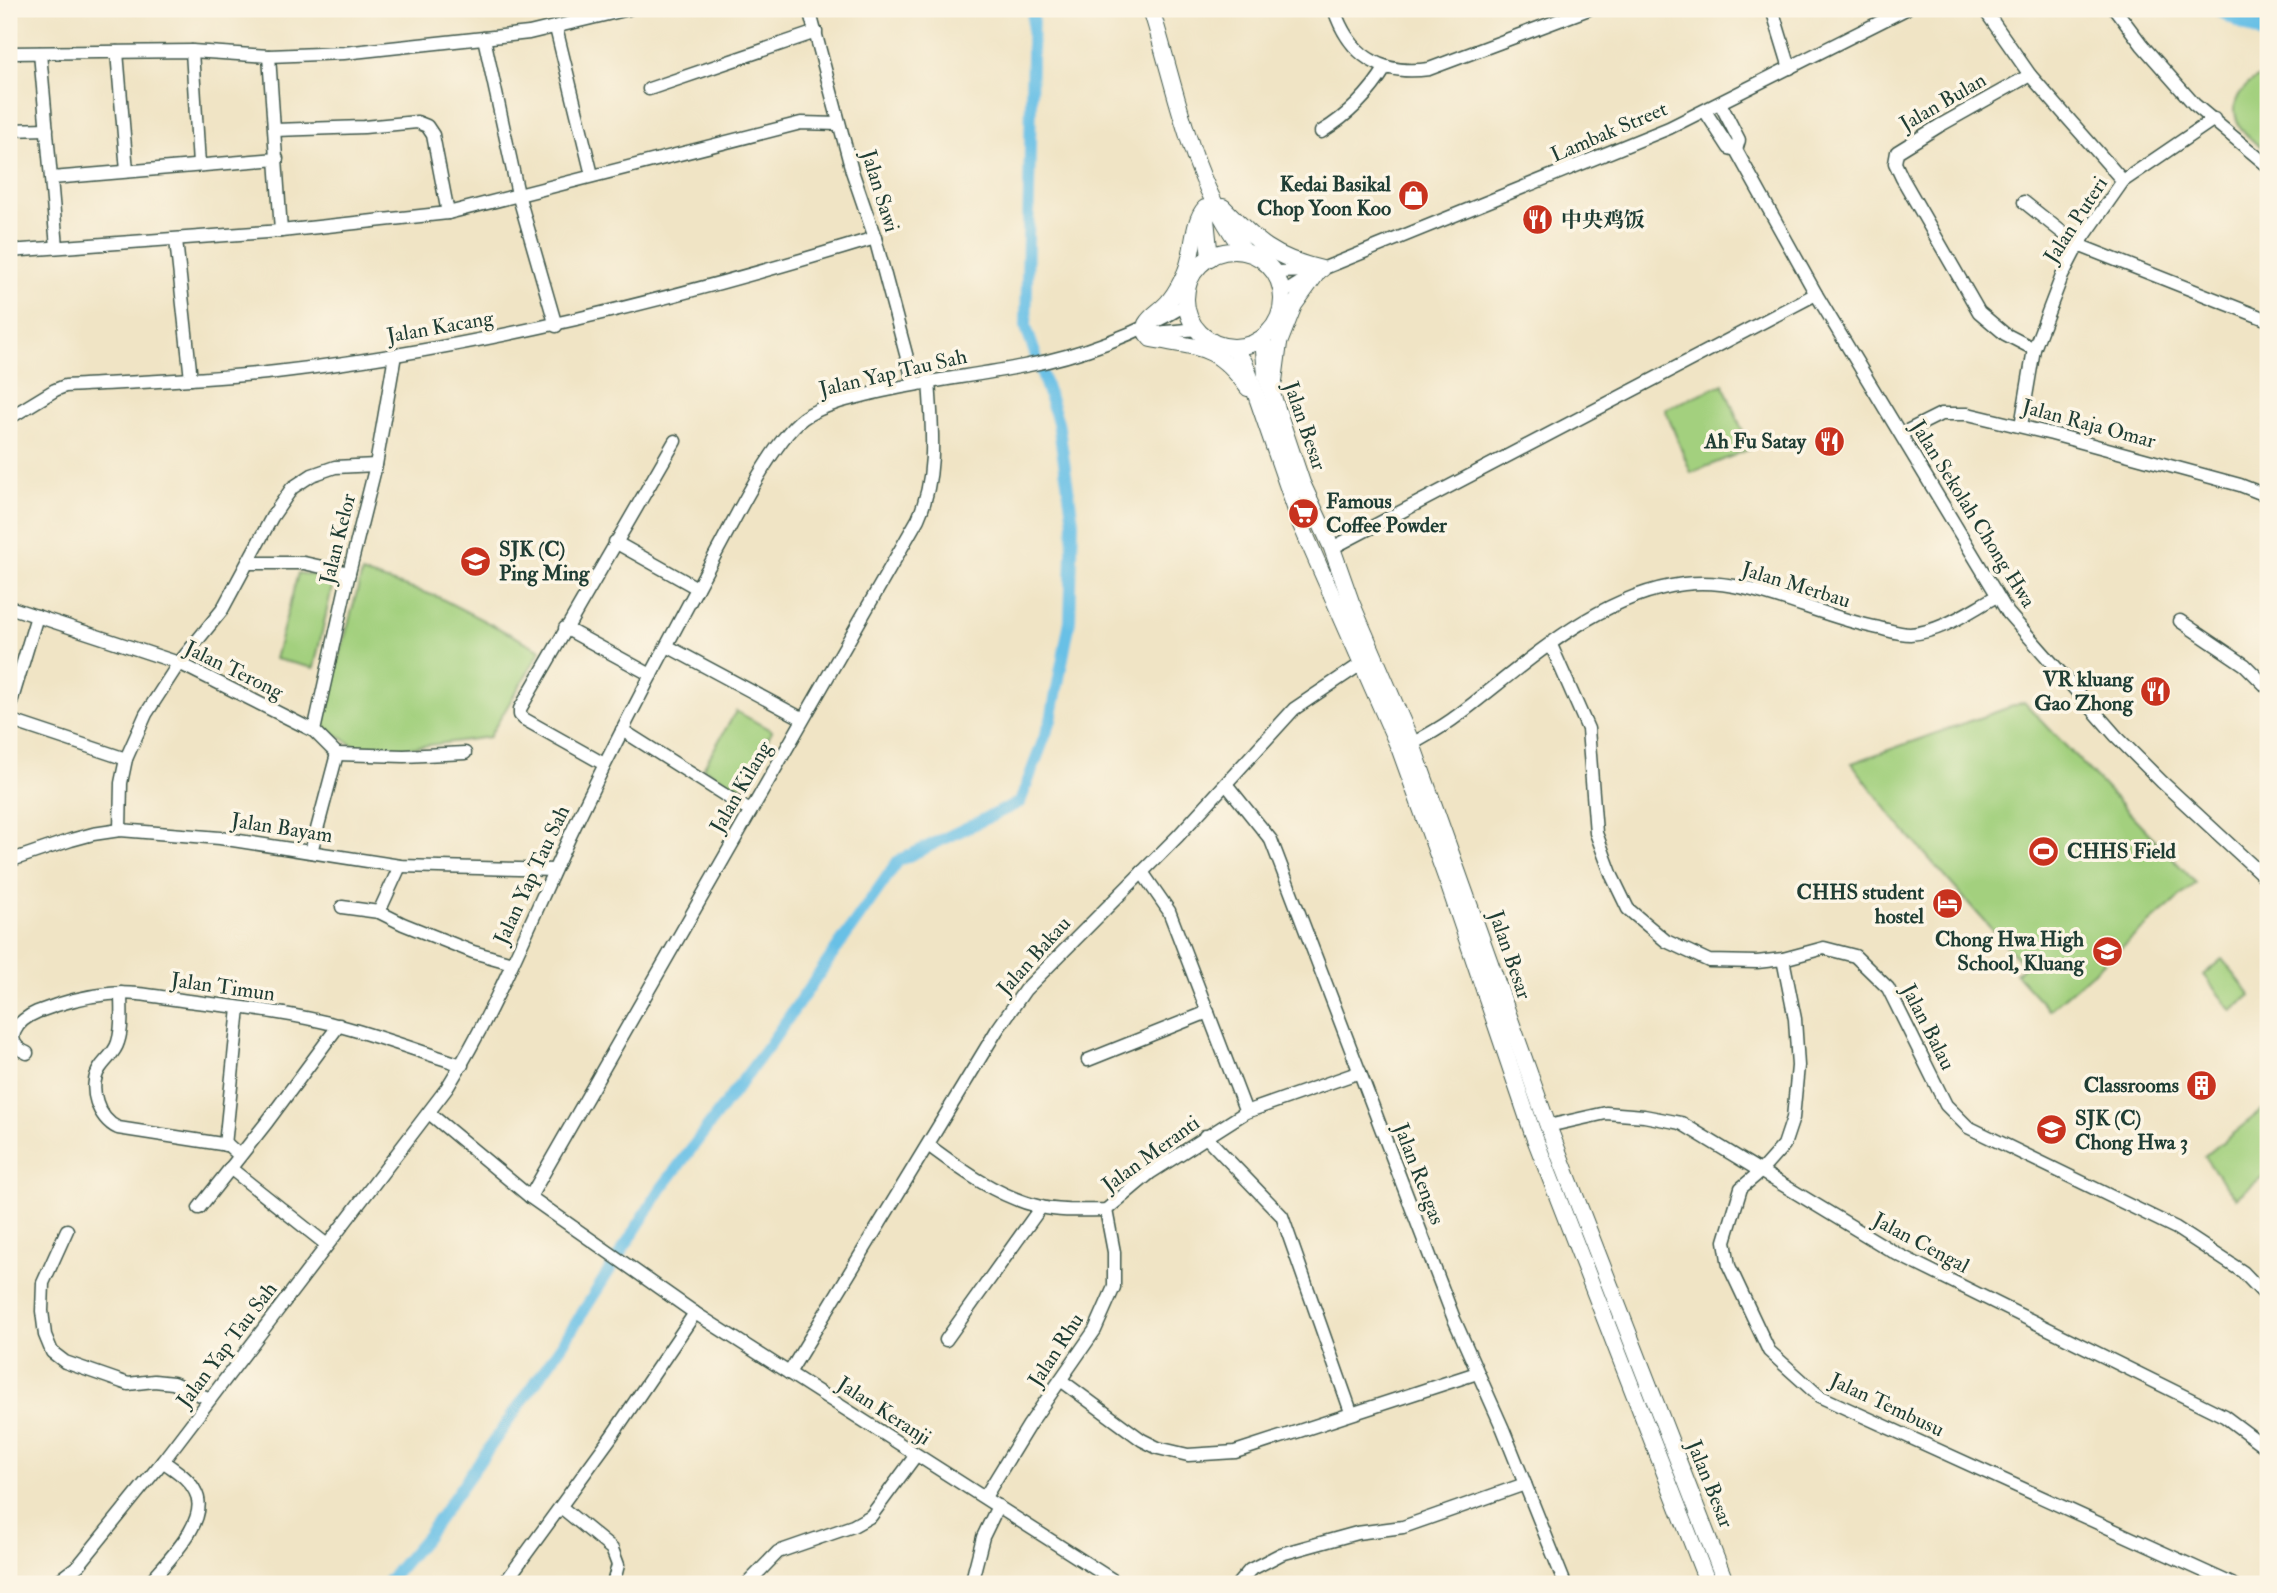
<svg xmlns="http://www.w3.org/2000/svg" width="2277" height="1593" font-family="'IM FELL Double Pica','Noto Serif SC',serif">
<style>
.green{fill:#a3d07e;stroke:#618659;stroke-width:2}
.lines{fill:none;stroke-linecap:round;stroke-linejoin:round}
.canal{stroke:#68c0e6;stroke-width:12}
.river{stroke:#68c0e6;stroke-width:19}
.minor-casing{stroke:#3e564a;stroke-width:15}
.major-casing{stroke:#3e564a;stroke-width:18}
.minor{stroke:#fff;stroke-width:12}
.major{stroke:#fff;stroke-width:16}
.labels{text-anchor:middle;dominant-baseline:central;stroke-width:7;stroke-linejoin:round;paint-order:stroke}
.street-label{font-size:21px;fill:#1f3d34;stroke:#fcf5e5}
.poi-label{font-size:21px;font-weight:bold;fill:#1f3d34;stroke:#fcf5e5;text-anchor:end}
</style>
<rect width="100%" height="100%" fill="#fcf5e5"/>
<filter id="ink" filterUnits="userSpaceOnUse"><feTurbulence type="fractalNoise" baseFrequency=".0143" numOctaves="2"/><feDisplacementMap in="SourceGraphic" scale="14" xChannelSelector="R" yChannelSelector="G"/><feConvolveMatrix kernelMatrix="1 2 1 2 8 2 1 2 1" color-interpolation-filters="sRGB"/></filter>
<filter id="wash" filterUnits="userSpaceOnUse"><feTurbulence type="fractalNoise" baseFrequency=".00686" numOctaves="4" result="noise"/><feDisplacementMap in="SourceGraphic" scale="28" xChannelSelector="R" yChannelSelector="G"/><feGaussianBlur stdDeviation="1.57" result="paint"/><feColorMatrix in="noise" values="0 0 0 0 0 0 0 0 0 0 0 0 0 0 0 0 0 1.4 0 .05"/><feComposite in="paint" operator="in"/></filter>
<g filter="url(#wash)">
<rect width="100%" height="100%" fill="#f0e4c5"/>
<g class="green">
<path d="M 2268,73 L 2268,151 C 2227,129 2221,92 2268,73 Z"/>
<path d="M 1723,384 L 1750,449 L 1691,473 L 1665,409 Z"/>
<path d="M 298,573 L 334,578 L 314,668 L 275,659 Z"/>
<path d="M 362,573 L 438,597 L 541,650 L 489,737 L 393,750 L 355,746 L 321,726 Z"/>
<path d="M 2024,702 L 2196,883 L 2049,1010 L 2016,974 L 2024,966 L 1895,820 L 1852,763 Z"/>
<path d="M 736,711 L 772,731 L 739,788 L 703,768 Z"/>
<path d="M 2222,959 L 2251,995 L 2232,1011 L 2203,975 Z"/>
<path d="M 2268,1105 L 2268,1172 L 2236,1198 L 2204,1157 Z"/>
</g>
<g class="lines">
<path class="canal" d="M 386,1584 L 426,1537 L 562,1345 L 661,1189 L 770,1044 L 898,861 L 1020,802 L 1051,720 L 1070,621 L 1073,521 L 1058,422 L 1026,327 L 1033,9"/>
<path class="river" d="M 2223,9 L 2268,33"/>
</g>
</g>
<g filter="url(#ink)">
<g class="lines">
<defs>
<g id="minor">
<path d="M 809,9 L 852,171 L 875,238 L 914,384"/>
<path d="M 1334,9 C 1349,55 1380,76 1429,69 L 1589,9"/>
<path d="M 1772,9 L 1790,68"/>
<path d="M 1984,9 L 2030,75"/>
<path d="M 2115,9 L 2142,45 L 2194,104 L 2268,166"/>
<path d="M 556,28 L 592,175"/>
<path d="M 484,38 L 518,194 L 556,326"/>
<path d="M 192,51 L 199,165"/>
<path d="M 117,52 L 127,171"/>
<path d="M 9,53 L 192,51 L 269,56 L 344,53 L 529,33 L 629,9"/>
<path d="M 40,53 L 57,247"/>
<path d="M 269,56 L 281,231"/>
<path d="M 649,89 L 816,32"/>
<path d="M 1720,103 L 1739,140 L 1736,150"/>
<path d="M 1705,111 L 1729,148 L 1736,150 L 1816,294 L 2008,613 L 2116,736 L 2162,782 L 2268,880"/>
<path d="M 9,130 L 47,129"/>
<path d="M 275,130 L 364,127 L 417,122 L 427,126 L 433,135 L 448,213"/>
<path d="M 1321,132 C 1349,115 1369,95 1386,67"/>
<path d="M 52,178 L 277,159"/>
<path d="M 2024,202 L 2078,245 L 2268,320"/>
<path d="M 176,240 L 191,379"/>
<path d="M 9,251 L 281,231 L 448,213 L 801,123 L 839,124"/>
<path d="M 1274,272 L 1317,271"/>
<path d="M 1282,294 L 1322,269 L 1669,128 L 1906,9"/>
<path d="M 1145,334 L 1197,329"/>
<path d="M 2034,349 L 2005,334 L 1979,312 L 1902,178 L 1895,163 L 1897,152 L 1939,126 L 2030,75 L 2123,181"/>
<path d="M 9,418 L 55,390 L 65,386 C 135,382 206,380 276,372 C 480,348 679,298 875,238"/>
<path d="M 2021,426 L 2034,349 L 2062,276 L 2078,245 L 2123,181 L 2214,119"/>
<path d="M 1901,434 L 1941,414 L 1968,414 L 2052,434 L 2240,485 L 2268,496"/>
<path d="M 615,542 L 697,588"/>
<path d="M 1332,548 L 1816,294"/>
<path d="M 249,563 L 304,563 L 349,573"/>
<path d="M 9,607 L 179,663 L 314,731 L 337,754"/>
<path d="M 2180,621 L 2245,665 L 2268,688"/>
<path d="M 565,628 L 651,675"/>
<path d="M 1551,645 L 1588,729 L 1596,833 L 1612,876 L 1628,909 L 1666,941 L 1709,961 L 1757,962 L 1783,959 L 1824,948 L 1855,956 L 1888,988 L 1946,1105 L 1968,1127 L 2176,1228 L 2243,1272 L 2268,1298"/>
<path d="M 667,646 L 803,719"/>
<path d="M 9,709 L 37,616"/>
<path d="M 9,720 L 126,759"/>
<path d="M 622,730 L 750,811"/>
<path d="M 314,731 L 349,573 L 376,465 L 395,355"/>
<path d="M 1412,744 C 1427,735 1443,727 1457,716 C 1525,665 1595,595 1684,584 C 1751,576 1813,616 1879,628 C 1888,630 1900,634 1910,634 C 1942,632 1969,611 1997,596"/>
<path d="M 337,754 L 404,756 L 465,753"/>
<path d="M 604,764 L 524,719 L 520,715 L 520,709 L 675,441"/>
<path d="M 1226,784 L 1271,840 L 1454,1319 L 1503,1429 L 1565,1584"/>
<path d="M 120,830 L 121,783 L 126,759 L 146,714 L 179,663 L 222,610 L 272,517 L 292,488 L 312,475 L 335,467 L 376,465"/>
<path d="M 311,852 L 337,754"/>
<path d="M 9,861 L 71,840 L 93,834 L 120,830 L 220,838 L 400,866 L 554,870"/>
<path d="M 1142,872 L 1169,911 L 1246,1112"/>
<path d="M 342,907 L 379,912 L 403,924 L 473,952 L 512,963"/>
<path d="M 379,912 L 400,866"/>
<path d="M 1783,959 L 1795,1019 L 1798,1066 L 1793,1118 L 1784,1145 L 1760,1172 L 1741,1188 L 1725,1241 L 1729,1266 L 1769,1351 L 1819,1396 L 2232,1584"/>
<path d="M 121,993 C 121,1009 123,1027 118,1042 C 115,1053 106,1059 100,1068 C 87,1087 98,1119 118,1128 L 228,1145 L 239,1155"/>
<path d="M 27,1053 C 0,1041 18,1020 37,1012 C 60,1003 85,996 109,994 C 135,991 163,998 188,1001 C 237,1007 294,1013 340,1026 C 381,1037 421,1052 462,1065"/>
<path d="M 1088,1060 L 1208,1012"/>
<path d="M 429,1113 L 530,1197 L 695,1313 L 1119,1584"/>
<path d="M 1548,1126 L 1606,1113 L 1644,1116 L 1681,1123 L 1897,1254 L 2224,1416 L 2268,1449"/>
<path d="M 1205,1136 L 1282,1216 L 1351,1412"/>
<path d="M 225,1145 L 239,1008"/>
<path d="M 928,1145 C 963,1171 998,1197 1041,1207 C 1062,1212 1085,1210 1106,1210 L 1150,1173 L 1246,1112 L 1360,1072"/>
<path d="M 230,1168 L 327,1245"/>
<path d="M 530,1197 L 918,519 C 938,475 932,428 929,381"/>
<path d="M 199,1208 L 267,1122 L 339,1025"/>
<path d="M 67,1230 L 43,1283 L 42,1311 L 45,1335 L 52,1352 L 65,1362 L 128,1384 L 154,1381 L 173,1383 L 210,1399"/>
<path d="M 946,1340 L 1041,1207"/>
<path d="M 789,1373 L 997,1030 L 1025,990 L 1178,836 L 1294,709 L 1361,664"/>
<path d="M 1062,1381 L 1142,1440 L 1158,1448 L 1188,1455 L 1235,1452 L 1477,1373"/>
<path d="M 985,1497 L 1029,1425 L 1095,1330 L 1114,1287 L 1114,1252 L 1106,1210"/>
<path d="M 561,1507 L 612,1549 L 618,1565 L 613,1584"/>
<path d="M 54,1584 L 79,1565 L 163,1461 L 447,1088 C 496,1009 531,920 570,836 C 615,741 665,648 715,555 C 734,521 776,433 808,415 C 829,403 851,399 874,393 C 924,381 974,376 1024,366 C 1079,356 1140,333 1187,304"/>
<path d="M 148,1584 C 165,1563 212,1520 195,1491 C 188,1477 174,1470 163,1461"/>
<path d="M 504,1584 L 611,1437 L 695,1313"/>
<path d="M 747,1584 L 778,1552 L 853,1526 L 871,1516 L 916,1455"/>
<path d="M 971,1584 L 983,1537 L 998,1506"/>
<path d="M 1238,1584 L 1250,1570 L 1281,1554 L 1357,1533 L 1403,1527 L 1525,1484"/>
</g>
<g id="major">
<path d="M 1151,9 C 1177,91 1191,183 1245,252"/>
<path d="M 1223,207 C 1257,242 1273,258 1322,269"/>
<path d="M 1205,209 L 1210,258"/>
<circle cx="1234" cy="299" r="48"/>
<path d="M 1146,324 C 1152,314 1162,310 1169,301 C 1176,292 1182,281 1186,271 C 1194,253 1192,222 1205,208"/>
<path d="M 1147,334 L 1151,339 C 1200,348 1216,344 1248,388"/>
<path d="M 1263,338 L 1266,376 L 1302,483 L 1332,548 L 1351,602 L 1412,744 L 1548,1126 L 1726,1584"/>
<path d="M 1233,347 L 1244,362 L 1251,380 L 1301,525 L 1400,750 L 1448,883 L 1532,1131 L 1708,1584"/>
<path d="M 1274,381 L 1279,343 L 1294,305 L 1320,269"/>
</g>
</defs>
<use href="#minor" class="minor-casing"/>
<use href="#major" class="major-casing"/>
<use href="#minor" class="minor"/>
<use href="#major" class="major"/>
</g>
</g>
<defs>
<symbol id="shop-disc" viewBox="-11 -11 22 22"><circle r="9.5" fill="#c8321e" stroke="#fcf5e5"/><path d="M-5-2.5h2.3a2.7 3.5 0 0 1 5.4 0H5L5.5 6h-11ZM-1.5-2.5h3a1.5 2.3 0 0 0-3 0Z" fill="#fff"/></symbol>
<symbol id="restaurant-disc" viewBox="-11 -11 22 22"><circle r="9.5" fill="#c8321e" stroke="#fcf5e5"/><path d="M-5-6h1v4h1v-4h1v4h1v-4h1v5L-1.5 .5V6h-2V.5L-5-1ZM5-6V6H3V1.5H1.5Q1.5-4 5-6Z" fill="#fff"/></symbol>
<symbol id="supermarket-disc" viewBox="-11 -11 22 22"><circle r="9.5" fill="#c8321e" stroke="#fcf5e5"/><path d="M-6-5.5h2.5l.6 2H6L4.5 2H-2.5L-4.4-4H-6ZM-1.5 3.2a1.3 1.3 0 1 0 .1 0ZM3 3.2a1.3 1.3 0 1 0 .1 0Z" fill="#fff"/></symbol>
<symbol id="school-disc" viewBox="-11 -11 22 22"><circle r="9.5" fill="#c8321e" stroke="#fcf5e5"/><path d="M0-5L7-2L0 1L-7-2ZM-4 1L0 2.5L4 1V4Q0 6-4 4Z" fill="#fff"/></symbol>
<symbol id="stadium-disc" viewBox="-11 -11 22 22"><circle r="9.5" fill="#c8321e" stroke="#fcf5e5"/><path d="M0-5a6.5 5 0 1 0 0 10a6.5 5 0 1 0 0-10ZM-3.5-1.8h7v3.6h-7Z" fill="#fff"/></symbol>
<symbol id="hotel-disc" viewBox="-11 -11 22 22"><circle r="9.5" fill="#c8321e" stroke="#fcf5e5"/><path d="M-6-4.5h1.5V1H6V5H4.5V3h-9V5H-6ZM-4 0a1.8 1.8 0 1 1 3.6 0ZM.5 0V-2.5h3Q6-2.5 6 0Z" fill="#fff"/></symbol>
<symbol id="building-disc" viewBox="-11 -11 22 22"><circle r="9.5" fill="#c8321e" stroke="#fcf5e5"/><path d="M-4-6H4V6H1V3H-1V6H-4ZM-2.5-4.3h1.7v1.8h-1.7ZM.8-4.3h1.7v1.8H.8ZM-2.5-1h1.7V.8h-1.7ZM.8-1h1.7V.8H.8Z" fill="#fff"/></symbol>
</defs>
<g fill-rule="evenodd">
<use href="#shop-disc" x="1396" y="178" width="35" height="35"/>
<use href="#restaurant-disc" x="1520" y="202" width="35" height="35"/>
<use href="#restaurant-disc" x="1812" y="424" width="35" height="35"/>
<use href="#supermarket-disc" x="1286" y="496" width="35" height="35"/>
<use href="#school-disc" x="458" y="544" width="35" height="35"/>
<use href="#restaurant-disc" x="2138" y="674" width="35" height="35"/>
<use href="#stadium-disc" x="2026" y="834" width="35" height="35"/>
<use href="#hotel-disc" x="1930" y="886" width="35" height="35"/>
<use href="#school-disc" x="2090" y="934" width="35" height="35"/>
<use href="#building-disc" x="2184" y="1068" width="35" height="35"/>
<use href="#school-disc" x="2034" y="1112" width="35" height="35"/>
</g>
<g class="labels">
<g class="street-label">
<text transform="translate(1943 102) rotate(-30)">Jalan Bulan</text>
<text transform="translate(1609 132) rotate(-23)">Lambak Street</text>
<text transform="translate(880 191) rotate(73)">Jalan Sawi</text>
<text transform="translate(2076 220) rotate(-57)">Jalan Puteri</text>
<text transform="translate(440 327) rotate(-10)">Jalan Kacang</text>
<text transform="translate(893 373) rotate(-13)">Jalan Yap Tau Sah</text>
<text transform="translate(2089 424) rotate(15)">Jalan Raja Omar</text>
<text transform="translate(1305 426) rotate(71)">Jalan Besar</text>
<text transform="translate(1973 514) rotate(58)">Jalan Sekolah Chong Hwa</text>
<text transform="translate(338 539) rotate(-76)">Jalan Kelor</text>
<text transform="translate(1796 585) rotate(17)">Jalan Merbau</text>
<text transform="translate(234 670) rotate(26)">Jalan Terong</text>
<text transform="translate(741 787) rotate(-60)">Jalan Kilang</text>
<text transform="translate(282 828) rotate(9)">Jalan Bayam</text>
<text transform="translate(532 875) rotate(-65)">Jalan Yap Tau Sah</text>
<text transform="translate(1510 955) rotate(71)">Jalan Besar</text>
<text transform="translate(1034 956) rotate(-48)">Jalan Bakau</text>
<text transform="translate(223 987) rotate(8)">Jalan Timun</text>
<text transform="translate(1928 1027) rotate(63)">Jalan Balau</text>
<text transform="translate(1151 1154) rotate(-36)">Jalan Meranti</text>
<text transform="translate(1419 1174) rotate(69)">Jalan Rengas</text>
<text transform="translate(1921 1243) rotate(28)">Jalan Cengal</text>
<text transform="translate(227 1345) rotate(-53)">Jalan Yap Tau Sah</text>
<text transform="translate(1056 1350) rotate(-57)">Jalan Rhu</text>
<text transform="translate(1887 1405) rotate(25)">Jalan Tembusu</text>
<text transform="translate(884 1411) rotate(33)">Jalan Keranji</text>
<text transform="translate(1710 1484) rotate(68)">Jalan Besar</text>
</g>
<g class="poi-label">
<text x="1391" y="184">Kedai Basikal<tspan x="1391" dy="24">Chop Yoon Koo</tspan></text>
<text x="1561" y="220" text-anchor="start">中央鸡饭</text>
<text x="1806" y="441">Ah Fu Satay</text>
<text x="1326" y="501" text-anchor="start">Famous<tspan x="1326" dy="24">Coffee Powder</tspan></text>
<text x="499" y="549" text-anchor="start">SJK (C)<tspan x="499" dy="24">Ping Ming</tspan></text>
<text x="2133" y="679">VR kluang<tspan x="2133" dy="24">Gao Zhong</tspan></text>
<text x="2067" y="851" text-anchor="start">CHHS Field</text>
<text x="1924" y="892">CHHS student<tspan x="1924" dy="24">hostel</tspan></text>
<text x="2084" y="939">Chong Hwa High<tspan x="2084" dy="24">School, Kluang</tspan></text>
<text x="2179" y="1085">Classrooms</text>
<text x="2075" y="1118" text-anchor="start">SJK (C)<tspan x="2075" dy="24">Chong Hwa 3</tspan></text>
</g>
</g>
<rect width="2277" height="1593" fill="none" stroke="#fcf5e5" stroke-width="35"/>
</svg>
